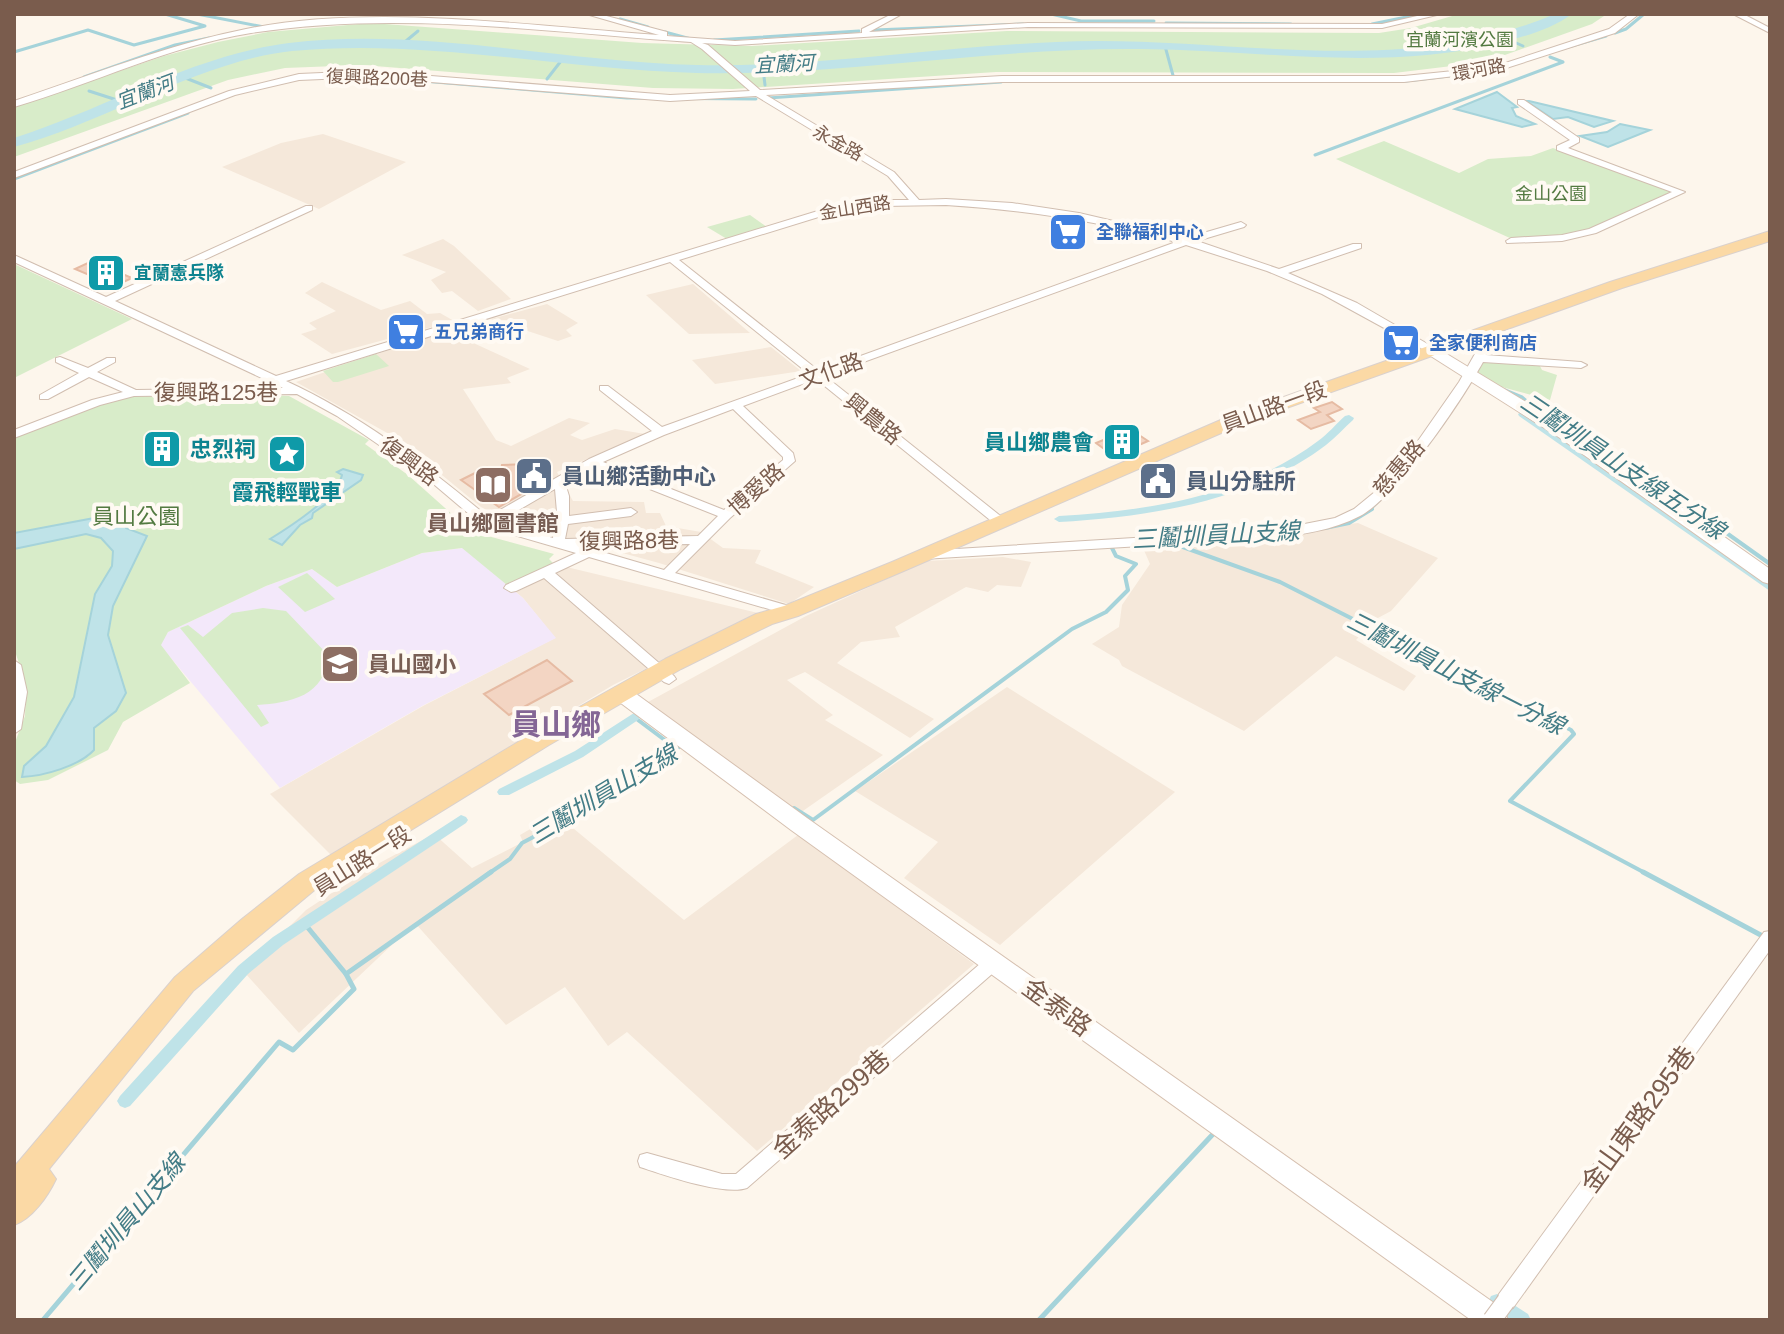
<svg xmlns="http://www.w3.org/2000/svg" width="1784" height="1334" font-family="Helvetica,'Noto Sans TC',sans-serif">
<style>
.residential{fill:#f5e8da}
.education{fill:#f3e8fa}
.green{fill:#d8ecc9}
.water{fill:#bfe3e8;stroke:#a5d3da;stroke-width:2}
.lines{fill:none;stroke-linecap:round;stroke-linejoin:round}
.stream-far2{stroke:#a5d3da;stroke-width:3}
.stream-far1{stroke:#a5d3da;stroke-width:4}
.stream{stroke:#a5d3da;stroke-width:5}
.canal{fill:#bfe3e8;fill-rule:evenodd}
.river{fill:#bfe3e8;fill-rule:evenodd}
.building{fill:#f3d5c3;stroke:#e6bba3;stroke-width:2}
.street-casing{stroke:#d1beb0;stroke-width:2}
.secondary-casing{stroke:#d6c0b0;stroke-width:2}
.primary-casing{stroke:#dad1cd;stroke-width:2}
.street{fill:#fff;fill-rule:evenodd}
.secondary{fill:#fff;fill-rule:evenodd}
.primary{fill:#fbd9a5;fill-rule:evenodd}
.street-bridge-casing{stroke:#d1beb0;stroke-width:20;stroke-linecap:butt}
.street-bridge{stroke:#fff;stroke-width:18}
.labels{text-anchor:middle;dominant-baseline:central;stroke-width:8;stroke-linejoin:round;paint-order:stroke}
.far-park-label{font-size:18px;fill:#537a41;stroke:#fffaf3}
.far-street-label{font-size:18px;fill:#7a5c4d;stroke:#fffaf3}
.far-shop-label{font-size:18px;font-weight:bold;fill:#366cbe;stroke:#fffaf3;text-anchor:start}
.far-culture-label{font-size:18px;font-weight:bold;fill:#0d838f;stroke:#fffaf3;text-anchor:start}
.far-water-label{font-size:20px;font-style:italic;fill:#437c86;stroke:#fffaf3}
.street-label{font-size:22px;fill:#7a5c4d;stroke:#fffaf3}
.culture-label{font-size:22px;font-weight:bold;fill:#0d838f;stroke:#fffaf3;text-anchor:end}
.service-label{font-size:22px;font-weight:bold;fill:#4e5e75;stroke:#fffaf3;text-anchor:start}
.park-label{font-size:22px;fill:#537a41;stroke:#fffaf3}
.education-label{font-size:22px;font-weight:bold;fill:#785e54;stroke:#fffaf3}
.water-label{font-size:24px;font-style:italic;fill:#437c86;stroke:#fffaf3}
.near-street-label{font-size:26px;fill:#7a5c4d;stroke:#fffaf3}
.district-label{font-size:30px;font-weight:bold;fill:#846695;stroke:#fffaf3}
</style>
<rect width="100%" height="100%" fill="#fdf6ec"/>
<g class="residential">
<path d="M 323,134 L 406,162 L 319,209 L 222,167 L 281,143 Z"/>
<path d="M 443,239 L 454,246 L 511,299 L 478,311 L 452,291 L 442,293 L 431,280 L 446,272 L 402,255 Z"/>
<path d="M 322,282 L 381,310 L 410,301 L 427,314 L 440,313 L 454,321 L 332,354 L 301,334 L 317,329 L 309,323 L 336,311 L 305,293 Z"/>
<path d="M 693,284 L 750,333 L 689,334 L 646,295 Z"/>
<path d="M 547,304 L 578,323 L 566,330 L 572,336 L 558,341 L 491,319 Z"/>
<path d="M 477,320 L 469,341 L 530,369 L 507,378 L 511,383 L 463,389 L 496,440 L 511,446 L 569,418 L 590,423 L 570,435 L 582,440 L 615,429 L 645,434 L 557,472 L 573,501 L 644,502 L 646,513 L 660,513 L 666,526 L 701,532 L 723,548 L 761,550 L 755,563 L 814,587 L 789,604 L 659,563 L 509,522 L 481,507 L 398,439 L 296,382 Z"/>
<path d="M 771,347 L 801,371 L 715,384 L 692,360 Z"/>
<path d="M 1358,523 L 1438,558 L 1391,611 L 1376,619 L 1356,640 L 1416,676 L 1404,691 L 1336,656 L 1244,731 L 1122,666 L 1119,660 L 1092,644 L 1119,627 L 1122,605 L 1150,564 L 1143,548 Z"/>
<path d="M 1003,557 L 1031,562 L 1021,587 L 997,585 L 988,592 L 966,587 L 895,627 L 900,637 L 861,642 L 837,663 L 934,719 L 910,738 L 805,672 L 787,680 L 833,715 L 825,720 L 883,755 L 800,813 L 648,702 L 806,616 L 926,561 Z"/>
<path d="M 554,564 L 758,613 L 613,685 L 331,855 L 270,794 L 423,706 L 555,638 L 523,598 L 507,585 Z"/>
<path d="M 1007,687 L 1175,792 L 1000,945 L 904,878 L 938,842 L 855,791 Z"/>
<path d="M 556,814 L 684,920 L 798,835 L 974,964 L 757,1151 L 627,1032 L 608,1046 L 565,987 L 506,1025 L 415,923 L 299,1033 L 244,972 L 306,910 L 370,868 L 434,834 L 472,868 L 523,842 L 520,835 Z"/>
</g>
<path class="education" d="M 463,548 L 523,598 L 556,638 L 422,706 L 280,788 L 160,645 L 168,632 L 266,586 L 312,569 L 337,587 L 422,553 Z"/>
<g class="green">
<path d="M 1459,14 L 1607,14 L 1592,24 L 1485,62 L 1394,73 L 996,72 L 733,89 L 653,88 L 362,65 L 285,68 L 228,80 L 14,157 L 14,107 L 164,56 L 218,42 L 268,32 L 371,23 L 642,43 L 752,46 L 1007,31 L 1379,33 L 1411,28 Z"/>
<path d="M 1384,141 L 1459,173 L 1488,159 L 1531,156 L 1553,148 L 1674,191 L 1589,229 L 1558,236 L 1512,239 L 1336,159 Z"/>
<path d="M 750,215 L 767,227 L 727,239 L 707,227 Z"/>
<path d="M 14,264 L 132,319 L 14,378 Z"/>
<path d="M 376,354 L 389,366 L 338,382 L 333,382 L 323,371 Z"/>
<path d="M 1484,361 L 1539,364 L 1542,370 L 1557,375 L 1550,400 L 1498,386 L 1474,374 Z"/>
<path d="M 214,393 L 289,396 L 369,440 L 365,444 L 408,475 L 463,524 L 458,528 L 554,554 L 549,559 L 554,564 L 507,585 L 462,548 L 422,553 L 337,587 L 312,569 L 266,586 L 168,632 L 161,645 L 190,683 L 123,722 L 108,750 L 48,780 L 20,784 L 14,780 L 14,745 L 25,716 L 26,685 L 14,648 L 14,436 L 95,404 L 136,395 Z"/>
<path d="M 307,573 L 335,599 L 305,612 L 278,587 Z"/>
<path d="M 263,608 L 286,611 L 328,655 C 326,696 290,703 257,705 L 269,723 L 261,727 L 180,628 L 188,625 L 203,637 L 232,613 Z"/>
</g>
<g class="water">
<path d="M 1497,92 L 1517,107 L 1512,108 L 1516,116 L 1535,124 L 1522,127 L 1455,109 Z"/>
<path d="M 1526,101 L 1529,101 L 1613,121 L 1594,127 L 1568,117 L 1553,119 Z"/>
<path d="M 1620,124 L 1650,130 L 1608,147 L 1580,136 L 1607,132 Z"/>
<path d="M 343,469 L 363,475 L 361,480 L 313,513 L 312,518 L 300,525 L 282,545 L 270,539 C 288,528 338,496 342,475 L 337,472 Z"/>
<path d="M 121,513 L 126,528 L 147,536 L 113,606 L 108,635 L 126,693 L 116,711 L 94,728 L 94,750 C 79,766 44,776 22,777 L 24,766 L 46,746 L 74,697 L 95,594 L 112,566 L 113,551 L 101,538 L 86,534 L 14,549 L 14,533 Z"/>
</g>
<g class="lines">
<g class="stream-far2">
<path d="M 197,14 L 264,27"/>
<path d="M 1051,14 L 1081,21 L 1154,21"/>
<path d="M 620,19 L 648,27"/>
<path d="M 1166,23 L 1291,24"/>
<path d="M 1372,24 L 1421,14"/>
<path d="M 874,30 L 1023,24"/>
<path d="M 665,32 L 691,39"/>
<path d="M 1615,33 L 1626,29 L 1644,14"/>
<path d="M 1505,38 L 1523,46"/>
<path d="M 714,40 L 859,31"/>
<path d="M 400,46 L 418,31"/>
<path d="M 1165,46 L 1174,79"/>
<path d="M 14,52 L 88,30 L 134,45 L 205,26 L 165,14"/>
<path d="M 763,69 L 765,85"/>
<path d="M 84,77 L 175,45 L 209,38"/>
<path d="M 183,77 L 211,88"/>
<path d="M 547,79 L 561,61"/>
<path d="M 411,80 L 627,98 L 756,99"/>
<path d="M 1406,81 L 1483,72 L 1606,36"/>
<path d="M 89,91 L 120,101"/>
<path d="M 768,98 L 1001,82"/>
<path d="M 1315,155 L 1563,62 L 1550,57"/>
<path d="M 14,179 L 188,113"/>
<path d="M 1505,390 L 1522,397 L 1535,408"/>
<path d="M 1586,440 L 1696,511"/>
<path d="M 1369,511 L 1404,474"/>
</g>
<g class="stream-far1">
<path d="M 1693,509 L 1770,564"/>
<path d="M 1325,528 L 1349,523 L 1372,509"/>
<path d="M 1169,542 L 1280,582 L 1571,730 L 1574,734 L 1510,801 L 1647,874"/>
<path d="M 634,717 L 674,747"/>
<path d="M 794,808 L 813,820 L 1072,629 L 1106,612 L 1128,590 L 1125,576 L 1136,564 L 1116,556 L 1110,544"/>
<path d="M 488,874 L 510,859 L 522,843 L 588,808 L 682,745"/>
</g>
<g class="stream">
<path d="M 1643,872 L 1770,940"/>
<path d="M 304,923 L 346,974"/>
<path d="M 43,1320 L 279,1042 L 293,1050 L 354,989 L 346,974 L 491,872"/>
<path d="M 1039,1320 L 1214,1133"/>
</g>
<g class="canal">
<path d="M 1523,411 L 1770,582 L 1770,591 L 1519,416 L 1518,414 Z"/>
<path d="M 1349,415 L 1354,418 L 1353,420 C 1344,428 1335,438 1326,445 C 1253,501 1148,517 1059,522 L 1054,519 L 1059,516 C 1147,511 1245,496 1318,441 C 1328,434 1336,424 1345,416 Z"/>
<path d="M 634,713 L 638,714 L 640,717 L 638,720 L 583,757 L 509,795 L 499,795 L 497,792 L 499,789 L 575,751 Z"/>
<path d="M 461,815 L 466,817 L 468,820 L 466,823 L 283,945 L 248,974 L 130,1106 L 125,1108 L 120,1106 L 117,1101 L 120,1096 L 238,966 L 273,937 Z"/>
<path d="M 1497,1294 L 1528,1314 L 1531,1320 C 1512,1320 1498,1320 1488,1302 L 1491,1296 Z"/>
</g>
<path class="river" d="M 1555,14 L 1572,14 C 1552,29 1523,37 1499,43 C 1381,72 1262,50 1142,49 C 993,47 846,76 697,73 C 562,70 427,38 292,51 C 202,60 103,123 14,147 L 14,138 C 105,109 193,55 289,43 C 424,27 562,62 697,65 C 830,68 963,42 1097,41 C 1252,41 1408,76 1555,14 Z"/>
</g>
<g class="building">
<path d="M 92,261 L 132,278 L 115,286 L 75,269 Z"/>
<path d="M 1332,402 L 1342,409 L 1327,415 L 1334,421 L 1311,429 L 1298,420 L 1320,412 L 1314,408 Z"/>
<path d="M 1130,429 L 1148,441 L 1114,456 L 1096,443 Z"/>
<path d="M 528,464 L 549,478 L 499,507 L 461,480 L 487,467 L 500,475 L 502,465 Z"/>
<path d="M 547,660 L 572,681 L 509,715 L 484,694 Z"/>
</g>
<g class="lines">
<defs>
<g id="street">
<path d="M 586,14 L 599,14 L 667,32 L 667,36 L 735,41 L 862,33 L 862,29 L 892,14 L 902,14 L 869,32 L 1028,23 L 1382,24 L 1426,14 L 1441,14 L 1382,28 L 1028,27 L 735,45 L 702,43 L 708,45 L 760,90 L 1002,76 L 1404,76 L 1493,67 L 1609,29 L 1630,14 L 1639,14 L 1615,33 L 1497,71 L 1404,82 L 1002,82 L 766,95 L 894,172 L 919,200 L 946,199 L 1012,203 L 1079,213 L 1186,238 L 1241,222 L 1246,225 L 1244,227 L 1197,241 L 1279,269 L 1353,244 L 1361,244 L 1361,248 L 1288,273 L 1357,303 L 1438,350 L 1432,353 L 1428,352 L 1322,294 L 1267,271 L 1186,245 L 825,376 L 1003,518 L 1005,521 L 999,525 L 995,524 L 816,379 L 743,406 L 793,453 L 795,461 L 730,518 L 675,573 L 796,608 L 798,611 L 796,614 L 786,614 L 589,557 L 555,573 L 674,676 L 676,679 L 669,684 L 664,682 L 544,578 L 516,591 L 511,592 L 504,588 L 506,585 L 576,553 L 483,526 L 424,476 L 337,416 L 297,394 L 134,396 L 100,405 L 14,438 L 14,430 L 92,400 L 123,392 L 89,377 L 48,399 L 40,399 L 40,395 L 79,373 L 56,362 L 56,358 L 60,357 L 88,368 L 107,358 L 115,358 L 115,362 L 97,372 L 136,390 L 283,388 L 14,262 L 14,255 L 106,297 L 306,206 L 312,206 L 312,210 L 115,301 L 276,376 L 821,210 L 883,200 L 909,200 L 888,176 L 756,96 L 670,101 L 368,77 L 299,80 L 235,95 L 14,178 L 14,172 L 229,91 L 299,74 L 368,71 L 670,95 L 750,91 L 702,49 L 691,42 C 546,32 396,10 251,33 C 169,46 93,84 14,107 L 14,101 C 91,75 167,45 246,29 C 375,3 528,26 659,35 ZM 946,205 C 1024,210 1100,221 1176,242 L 819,371 L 679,260 L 825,215 L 883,206 ZM 670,262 L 809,374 L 662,427 L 608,386 L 600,386 L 600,390 L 652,431 L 589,459 L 488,517 C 426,465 360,415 286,381 ZM 733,409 L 783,457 L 783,460 L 724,510 L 603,462 L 664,435 ZM 594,467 L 718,516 L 698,536 L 565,539 L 568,524 L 631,516 L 637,512 L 631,508 L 569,516 L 569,496 L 565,483 ZM 555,489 L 557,512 L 553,538 L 498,522 ZM 690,544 L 664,570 L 582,546 Z"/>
<path d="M 1733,14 L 1743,14 L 1770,28 L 1770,33 Z"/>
<path d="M 1518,100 L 1524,100 L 1579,138 L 1579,142 L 1568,148 L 1685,192 L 1596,233 L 1562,241 L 1507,243 L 1506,241 L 1511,238 L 1562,235 L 1589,229 L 1672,192 L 1557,150 L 1557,146 L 1570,140 L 1518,104 Z"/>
<path d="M 1486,328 L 1491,331 L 1486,355 L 1581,362 L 1587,365 L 1581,368 L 1483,362 C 1462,400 1398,496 1360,516 C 1329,532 1293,536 1258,539 L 923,559 L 917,555 L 923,551 L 1279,529 L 1335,518 L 1354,509 L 1376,491 L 1413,448 L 1459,382 L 1476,352 L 1481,331 Z"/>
<path d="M 14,660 L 21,665 L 27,692 L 21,729 L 14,734 Z"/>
<path d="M 1770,931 L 1770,950 L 1513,1308 L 1506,1310 L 1499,1308 L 1496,1301 L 1499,1294 L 1764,932 Z"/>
<path d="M 994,955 L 1000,957 L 1002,962 L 1000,967 L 747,1188 C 724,1196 664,1175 640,1167 L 638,1161 L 640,1155 L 647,1153 L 722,1174 L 736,1174 L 988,957 Z"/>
</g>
<g id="secondary">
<path d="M 1432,345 L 1572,430 L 1770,569 L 1770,584 L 1763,582 L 1560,438 L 1426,353 L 1426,347 Z"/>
<path d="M 621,686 L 628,688 L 807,818 L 1504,1310 L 1508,1320 L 1471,1320 L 791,830 L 614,698 L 611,693 L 614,688 Z"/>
</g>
<path id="primary" d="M 1770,231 L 1770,241 L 1622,288 L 1242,424 L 906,570 L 798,616 L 772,624 L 681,669 L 549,745 L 317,888 L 193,991 L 49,1169 L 56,1179 C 48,1196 32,1219 14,1225 L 14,1167 L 175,977 L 242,919 L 299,874 L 533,733 L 665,659 L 756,614 L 784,606 L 892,562 L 1230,416 L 1610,282 Z"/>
</defs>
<use href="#street" class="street-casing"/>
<use href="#secondary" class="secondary-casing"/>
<use href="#primary" class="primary-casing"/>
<use href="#street" class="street"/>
<use href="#secondary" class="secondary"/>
<use href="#primary" class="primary"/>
<defs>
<path id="street-bridge" d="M 1492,1320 L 1506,1301"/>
</defs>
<use href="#street-bridge" class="street-bridge-casing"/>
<use href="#street-bridge" class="street-bridge"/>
</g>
<defs>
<symbol id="supermarket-square" viewBox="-11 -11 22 22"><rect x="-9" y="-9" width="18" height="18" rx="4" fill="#3f7fe0" stroke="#fffaf3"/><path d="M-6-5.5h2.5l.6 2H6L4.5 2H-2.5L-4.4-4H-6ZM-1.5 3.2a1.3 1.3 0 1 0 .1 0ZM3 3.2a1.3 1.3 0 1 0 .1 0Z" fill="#fff"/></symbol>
<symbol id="building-square" viewBox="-11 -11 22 22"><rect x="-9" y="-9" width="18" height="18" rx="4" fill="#0f9aa8" stroke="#fffaf3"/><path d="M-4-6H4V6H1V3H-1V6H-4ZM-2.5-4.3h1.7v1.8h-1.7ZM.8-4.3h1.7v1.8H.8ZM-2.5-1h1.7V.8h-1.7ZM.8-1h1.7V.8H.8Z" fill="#fff"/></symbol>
<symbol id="sight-square" viewBox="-11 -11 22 22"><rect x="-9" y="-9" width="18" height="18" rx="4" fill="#0f9aa8" stroke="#fffaf3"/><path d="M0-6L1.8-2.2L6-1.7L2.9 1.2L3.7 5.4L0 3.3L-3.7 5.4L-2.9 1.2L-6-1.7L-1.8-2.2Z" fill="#fff"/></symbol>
<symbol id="civic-square" viewBox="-11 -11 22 22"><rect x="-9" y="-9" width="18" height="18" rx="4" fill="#5c6f8a" stroke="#fffaf3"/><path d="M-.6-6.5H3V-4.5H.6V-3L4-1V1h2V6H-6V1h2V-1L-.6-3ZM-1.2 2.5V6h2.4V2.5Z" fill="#fff"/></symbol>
<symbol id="library-square" viewBox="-11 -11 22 22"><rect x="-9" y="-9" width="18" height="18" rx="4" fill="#8d6e63" stroke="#fffaf3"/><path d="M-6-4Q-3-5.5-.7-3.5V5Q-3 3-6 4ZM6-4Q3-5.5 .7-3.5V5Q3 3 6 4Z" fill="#fff"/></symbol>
<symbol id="school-square" viewBox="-11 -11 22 22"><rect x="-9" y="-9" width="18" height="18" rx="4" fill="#8d6e63" stroke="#fffaf3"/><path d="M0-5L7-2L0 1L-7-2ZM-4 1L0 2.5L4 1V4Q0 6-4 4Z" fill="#fff"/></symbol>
</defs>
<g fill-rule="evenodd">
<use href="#supermarket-square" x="1046" y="210" width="44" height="44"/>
<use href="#building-square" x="84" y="251" width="44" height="44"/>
<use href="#supermarket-square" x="384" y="310" width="44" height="44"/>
<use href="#supermarket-square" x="1379" y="321" width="44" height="44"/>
<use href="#building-square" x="1100" y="420" width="44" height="44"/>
<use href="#building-square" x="140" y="427" width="44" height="44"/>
<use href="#sight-square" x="265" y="432" width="44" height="44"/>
<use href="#civic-square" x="512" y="454" width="44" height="44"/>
<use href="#civic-square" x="1136" y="459" width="44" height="44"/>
<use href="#library-square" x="471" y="463" width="44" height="44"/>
<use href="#school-square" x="318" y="642" width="44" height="44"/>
</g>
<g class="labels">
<g class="far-park-label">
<text x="1460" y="40">宜蘭河濱公園</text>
<text x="1551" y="194">金山公園</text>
</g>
<g class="far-street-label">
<text transform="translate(1479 70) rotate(-11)">環河路</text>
<text transform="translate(377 78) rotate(2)">復興路200巷</text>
<text transform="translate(838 143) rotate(29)">永金路</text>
<text transform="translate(855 208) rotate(-9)">金山西路</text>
</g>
<g class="far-shop-label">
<text x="1096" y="232">全聯福利中心</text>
<text x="434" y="332">五兄弟商行</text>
<text x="1429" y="343">全家便利商店</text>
</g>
<g class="far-culture-label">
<text x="134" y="273">宜蘭憲兵隊</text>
</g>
<g class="far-water-label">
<text transform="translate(784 64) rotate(-3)">宜蘭河</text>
<text transform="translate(145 92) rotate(-21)">宜蘭河</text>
</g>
<g class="street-label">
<text transform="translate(831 371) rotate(-20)">文化路</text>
<text x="216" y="392">復興路125巷</text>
<text transform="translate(1274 407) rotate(-20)">員山路一段</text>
<text transform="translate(873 419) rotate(39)">興農路</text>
<text transform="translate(409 461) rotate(36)">復興路</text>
<text transform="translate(1399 468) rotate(-50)">慈惠路</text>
<text transform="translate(756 489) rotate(-41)">博愛路</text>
<text transform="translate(629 541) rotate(-1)">復興路8巷</text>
<text transform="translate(362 861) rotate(-32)">員山路一段</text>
</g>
<g class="culture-label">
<text x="1094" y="442">員山鄉農會</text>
<text x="190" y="449" text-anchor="start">忠烈祠</text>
<text x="287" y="492" text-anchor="middle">霞飛輕戰車</text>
</g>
<g class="service-label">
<text x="562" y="476">員山鄉活動中心</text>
<text x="1186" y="481">員山分駐所</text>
</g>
<g class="park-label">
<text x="136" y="516">員山公園</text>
</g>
<g class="education-label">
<text x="493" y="523">員山鄉圖書館</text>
<text x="368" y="664" text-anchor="start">員山國小</text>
</g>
<g class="water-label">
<text transform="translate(1623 466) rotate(34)">三鬮圳員山支線五分線</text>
<text transform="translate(1216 535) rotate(-3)">三鬮圳員山支線</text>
<text transform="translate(1456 673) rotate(27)">三鬮圳員山支線一分線</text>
<text transform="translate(603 794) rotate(-31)">三鬮圳員山支線</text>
<text transform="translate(126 1222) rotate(-50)">三鬮圳員山支線</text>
</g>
<g class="near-street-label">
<text transform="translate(1057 1007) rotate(36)">金泰路</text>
<text transform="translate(831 1104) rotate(-42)">金泰路299巷</text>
<text transform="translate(1638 1119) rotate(-54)">金山東路295巷</text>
</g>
<g class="district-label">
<text x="556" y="724">員山鄉</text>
</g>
</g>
<rect width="1784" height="1334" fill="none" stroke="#7a5c4d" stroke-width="32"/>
</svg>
